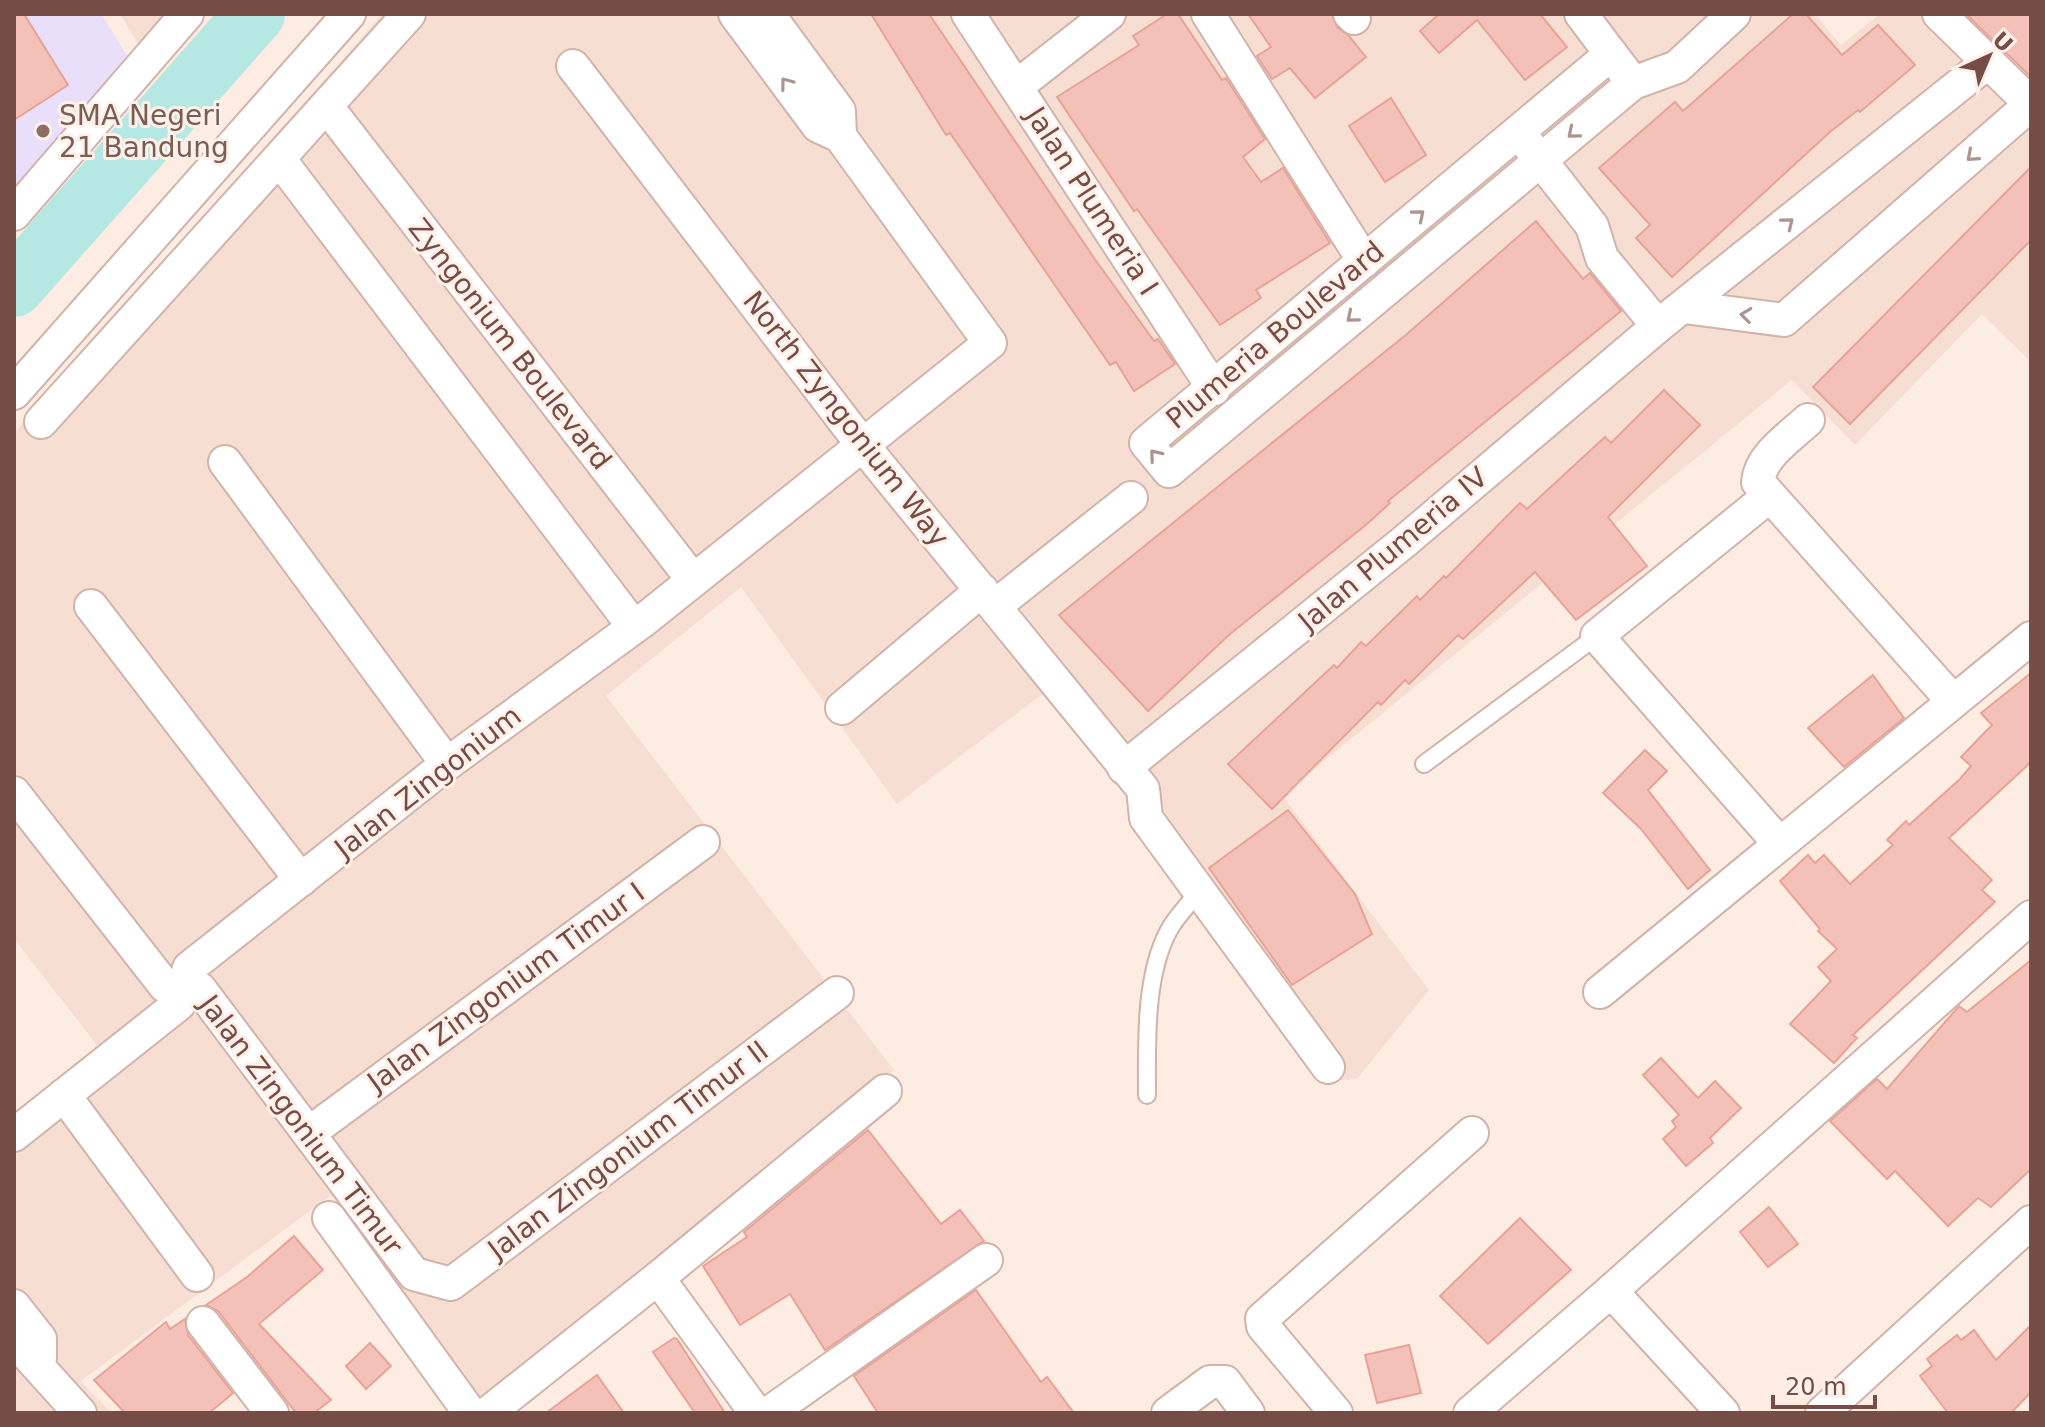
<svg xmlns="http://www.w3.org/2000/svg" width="2045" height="1427" font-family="'DejaVu Sans',sans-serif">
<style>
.residential{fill:#f7ded3}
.education{fill:#e9dffa}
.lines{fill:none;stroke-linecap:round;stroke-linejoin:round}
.river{stroke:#b5e8e3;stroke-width:60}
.building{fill:#f4c1b8;stroke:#e8a397;stroke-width:2}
.lane-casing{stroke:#d1b3ab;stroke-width:20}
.street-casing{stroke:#d1b3ab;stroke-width:36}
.lane{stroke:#fff;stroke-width:16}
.street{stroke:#fff;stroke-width:32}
.oneway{stroke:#ad9491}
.education-dot{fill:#8d6e63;stroke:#fff1e9;stroke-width:3}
.labels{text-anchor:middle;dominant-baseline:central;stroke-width:6;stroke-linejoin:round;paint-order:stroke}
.education-label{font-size:28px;fill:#785e54;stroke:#fff1e9;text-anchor:start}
.street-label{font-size:28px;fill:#764c47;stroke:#fff1e9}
</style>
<rect width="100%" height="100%" fill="#fdece2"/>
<g class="residential">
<path d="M 120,14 L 169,14 L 139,45 Z"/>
<path d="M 382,14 L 1072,14 L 1074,17 L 1078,14 L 1815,14 L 1841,45 L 1880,14 L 2031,14 L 2031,362 L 1982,314 L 1855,445 L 1792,380 L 1282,795 L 1429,990 L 1357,1079 L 1327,1081 L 1132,817 L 1127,794 L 1044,693 L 897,804 L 741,587 L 606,696 L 894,1070 L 480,1398 L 331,1195 L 81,1381 L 111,1413 L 14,1413 L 14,1125 L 97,1045 L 14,939 L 14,433 Z"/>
</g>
<path class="education" d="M 14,14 L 101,14 L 131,62 L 14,200 Z"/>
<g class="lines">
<path class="river" d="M 14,287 L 255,14"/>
</g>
<g class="building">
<path d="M 14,14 L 24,14 L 68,85 L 14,120 Z"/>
<path d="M 871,14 L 929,14 L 1094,258 L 1154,341 L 1158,339 L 1175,364 L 1134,391 L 1116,362 L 1110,365 L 950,133 L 946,135 Z"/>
<path d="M 1167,14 L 1178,14 L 1222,80 L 1226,78 L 1265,139 L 1243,157 L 1261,182 L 1283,168 L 1330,243 L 1256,290 L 1261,298 L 1220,325 L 1137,209 L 1134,211 L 1057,97 L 1139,45 L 1133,36 Z"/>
<path d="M 1248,14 L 1332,14 L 1337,27 L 1349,36 L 1366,57 L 1315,98 L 1290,68 L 1272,79 L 1257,56 L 1271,47 Z"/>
<path d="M 1439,14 L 1540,14 L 1567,47 L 1525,80 L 1477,20 L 1439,53 L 1420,31 Z"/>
<path d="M 1793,14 L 1806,14 L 1842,55 L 1878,25 L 1915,65 L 1860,112 L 1858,110 L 1830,132 L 1672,277 L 1636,238 L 1650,225 L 1599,168 L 1675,102 L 1683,111 Z"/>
<path d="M 1966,14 L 2031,14 L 2031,77 Z"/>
<path d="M 1391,98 L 1426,155 L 1385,182 L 1349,126 Z"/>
<path d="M 2031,167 L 2031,240 L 1850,424 L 1813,387 Z"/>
<path d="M 1536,221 L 1583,279 L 1590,273 L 1621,311 L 1388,501 L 1390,503 L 1367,524 L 1230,634 L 1148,711 L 1059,615 L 1407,334 Z"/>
<path d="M 1664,390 L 1700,425 L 1608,517 L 1647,566 L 1576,620 L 1535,572 L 1463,639 L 1458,635 L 1409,684 L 1405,680 L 1381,705 L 1378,702 L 1272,809 L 1228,764 L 1334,665 L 1337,668 L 1361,642 L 1366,646 L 1417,596 L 1420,600 L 1444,576 L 1446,578 L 1520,503 L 1527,509 L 1605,437 L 1611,443 Z"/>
<path d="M 2031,673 L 2031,762 L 1949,838 L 1992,880 L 1982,890 L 1995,902 L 1853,1035 L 1857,1038 L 1834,1063 L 1790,1024 L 1831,981 L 1818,967 L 1837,949 L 1818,931 L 1820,929 L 1780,881 L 1808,855 L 1815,863 L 1824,855 L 1850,884 L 1893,845 L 1887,840 L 1906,821 L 1909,825 L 1960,779 L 1971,766 L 1961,757 L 1992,725 L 1981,713 Z"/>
<path d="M 1873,675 L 1904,718 L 1844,767 L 1808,728 Z"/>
<path d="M 1645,750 L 1667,771 L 1648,790 L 1710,870 L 1688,889 L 1641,829 L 1603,793 Z"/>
<path d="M 1288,810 L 1355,894 L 1372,934 L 1292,985 L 1209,868 Z"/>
<path d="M 2031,960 L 2031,1169 L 1991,1207 L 1978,1198 L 1948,1226 L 1895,1171 L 1887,1179 L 1830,1121 L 1877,1079 L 1887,1089 L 1959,1006 L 1967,1012 Z"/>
<path d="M 1661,1058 L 1698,1098 L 1715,1081 L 1741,1108 L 1710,1138 L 1713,1143 L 1686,1166 L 1663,1139 L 1676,1127 L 1672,1121 L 1679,1115 L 1643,1075 Z"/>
<path d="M 868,1130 L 941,1224 L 960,1210 L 984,1241 L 825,1350 L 790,1294 L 740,1325 L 703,1266 L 747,1237 L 744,1232 Z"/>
<path d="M 1769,1207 L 1798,1244 L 1768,1267 L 1740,1232 Z"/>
<path d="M 1520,1218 L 1571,1270 L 1488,1344 L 1440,1296 Z"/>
<path d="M 294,1236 L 323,1270 L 259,1324 L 331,1400 L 314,1413 L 296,1413 L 218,1311 L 206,1305 L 247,1277 Z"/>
<path d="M 976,1290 L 1041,1382 L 1047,1377 L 1074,1413 L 878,1413 L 854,1376 Z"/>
<path d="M 185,1319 L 188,1335 L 233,1393 L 209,1413 L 125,1413 L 94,1380 L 166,1322 L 170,1329 Z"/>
<path d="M 2031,1325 L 2031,1392 L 2011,1413 L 1948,1413 L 1920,1376 L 1932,1366 L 1927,1359 L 1957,1335 L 1961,1340 L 1974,1330 L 1996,1360 Z"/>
<path d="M 674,1338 L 677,1339 L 725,1413 L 695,1413 L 653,1352 Z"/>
<path d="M 370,1343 L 391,1366 L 366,1389 L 346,1366 Z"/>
<path d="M 1409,1345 L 1421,1393 L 1377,1403 L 1365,1355 Z"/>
<path d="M 597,1375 L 624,1413 L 546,1413 Z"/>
</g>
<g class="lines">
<defs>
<g id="lane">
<path d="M 1424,764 L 1597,636"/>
<path d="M 1147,1095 C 1147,1045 1144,976 1169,930 C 1176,917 1190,903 1199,891"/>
</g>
<g id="street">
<path d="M 768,14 L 839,111 L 840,136"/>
<path d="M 968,14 L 1214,389"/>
<path d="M 1208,14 L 1364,261"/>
<path d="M 1350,14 L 1354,18"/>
<path d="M 1581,14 L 1611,54"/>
<path d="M 1939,14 L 2031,104"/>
<path d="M 573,66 L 861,443 L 1143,789 L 1146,818 L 1328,1067"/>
<path d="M 1633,83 L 1611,54 L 1146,443 L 1169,471 L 1633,83 L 1677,67 L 1734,14"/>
<path d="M 1017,86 L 1109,14"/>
<path d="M 328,108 L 693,580"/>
<path d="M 1527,143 L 1592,226 L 1602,258 L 1658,326 L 1988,62"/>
<path d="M 280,160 L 634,627"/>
<path d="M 14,214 L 187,14"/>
<path d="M 1684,307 L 1784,320 L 2031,104"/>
<path d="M 14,393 L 349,14"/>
<path d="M 1808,420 C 1790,437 1760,456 1758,482 L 1952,700"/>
<path d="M 41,422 L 409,14"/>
<path d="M 225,462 L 447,764"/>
<path d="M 1768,497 L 1597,636 L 1779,843"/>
<path d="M 91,606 L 301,880"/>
<path d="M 995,606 L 1131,498"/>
<path d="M 842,708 L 982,590"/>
<path d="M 1124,768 L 1405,541 L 1658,326"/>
<path d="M 14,793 L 165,986 L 200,989 L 414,1274 L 451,1284 L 837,993"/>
<path d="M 1600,992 L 2031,638"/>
<path d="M 64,1095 L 197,1275"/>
<path d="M 309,1133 L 703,842"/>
<path d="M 14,1135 L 179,1004 L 189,968 L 447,764 L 644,620 L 990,343 L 840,136 L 818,126 L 735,14"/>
<path d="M 329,1218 L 470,1413"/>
<path d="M 658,1278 L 885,1091"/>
<path d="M 1611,1291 L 2031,917"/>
<path d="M 14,1306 L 40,1339 L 40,1358"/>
<path d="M 203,1323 L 272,1413"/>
<path d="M 14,1340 L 80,1413"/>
<path d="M 488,1413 L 658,1278 L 756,1413"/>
<path d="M 769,1413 L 986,1260"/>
<path d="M 1168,1413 L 1210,1382 L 1225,1382 L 1248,1413"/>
<path d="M 1336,1413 L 1263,1326 L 1262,1319 L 1472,1133"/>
<path d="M 1470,1413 L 1611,1291 L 1723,1413"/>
<path d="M 1822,1413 L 2031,1222"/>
</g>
</defs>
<use href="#lane" class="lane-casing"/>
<use href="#street" class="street-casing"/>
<use href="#lane" class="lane"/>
<use href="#street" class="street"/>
</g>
<defs><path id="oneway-chevron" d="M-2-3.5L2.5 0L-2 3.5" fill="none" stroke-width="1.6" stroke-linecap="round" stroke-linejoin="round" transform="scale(2)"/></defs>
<g class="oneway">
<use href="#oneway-chevron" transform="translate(786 83) rotate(-127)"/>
<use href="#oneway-chevron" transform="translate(1573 133) rotate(140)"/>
<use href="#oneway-chevron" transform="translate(1972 156) rotate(139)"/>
<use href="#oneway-chevron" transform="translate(1419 215) rotate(-40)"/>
<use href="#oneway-chevron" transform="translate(1788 223) rotate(-39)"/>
<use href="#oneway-chevron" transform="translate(1746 315) rotate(-173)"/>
<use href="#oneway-chevron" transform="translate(1352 317) rotate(140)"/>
<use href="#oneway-chevron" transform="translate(1155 455) rotate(-130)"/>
</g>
<circle class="education-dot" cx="43" cy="131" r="8"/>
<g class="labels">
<g class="education-label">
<text x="59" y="115">SMA Negeri<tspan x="59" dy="32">21 Bandung</tspan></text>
</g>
<g class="street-label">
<text transform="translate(1092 201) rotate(57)">Jalan Plumeria I</text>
<text transform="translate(1275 335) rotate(-40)">Plumeria Boulevard</text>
<text transform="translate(510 344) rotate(52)">Zyngonium Boulevard</text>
<text transform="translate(846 419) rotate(52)">North Zyngonium Way</text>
<text transform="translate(1393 549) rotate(-40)">Jalan Plumeria IV</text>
<text transform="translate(428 782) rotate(-38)">Jalan Zingonium</text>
<text transform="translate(506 987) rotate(-36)">Jalan Zingonium Timur I</text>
<text transform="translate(301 1125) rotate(53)">Jalan Zingonium Timur</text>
<text transform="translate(628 1150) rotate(-37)">Jalan Zingonium Timur II</text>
</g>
</g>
<rect width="2045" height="1427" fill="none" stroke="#764c47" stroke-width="32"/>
<g transform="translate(1989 56) rotate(44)" stroke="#fff1e9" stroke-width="6" paint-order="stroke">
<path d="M0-6L14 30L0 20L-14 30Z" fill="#764c47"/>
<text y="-12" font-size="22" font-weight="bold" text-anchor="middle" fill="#764c47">U</text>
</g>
<path d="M1773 1395v12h102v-12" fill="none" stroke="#764c47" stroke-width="4"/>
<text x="1785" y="1395" font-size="24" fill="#764c47" stroke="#fff1e9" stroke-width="6" paint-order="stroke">20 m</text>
</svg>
